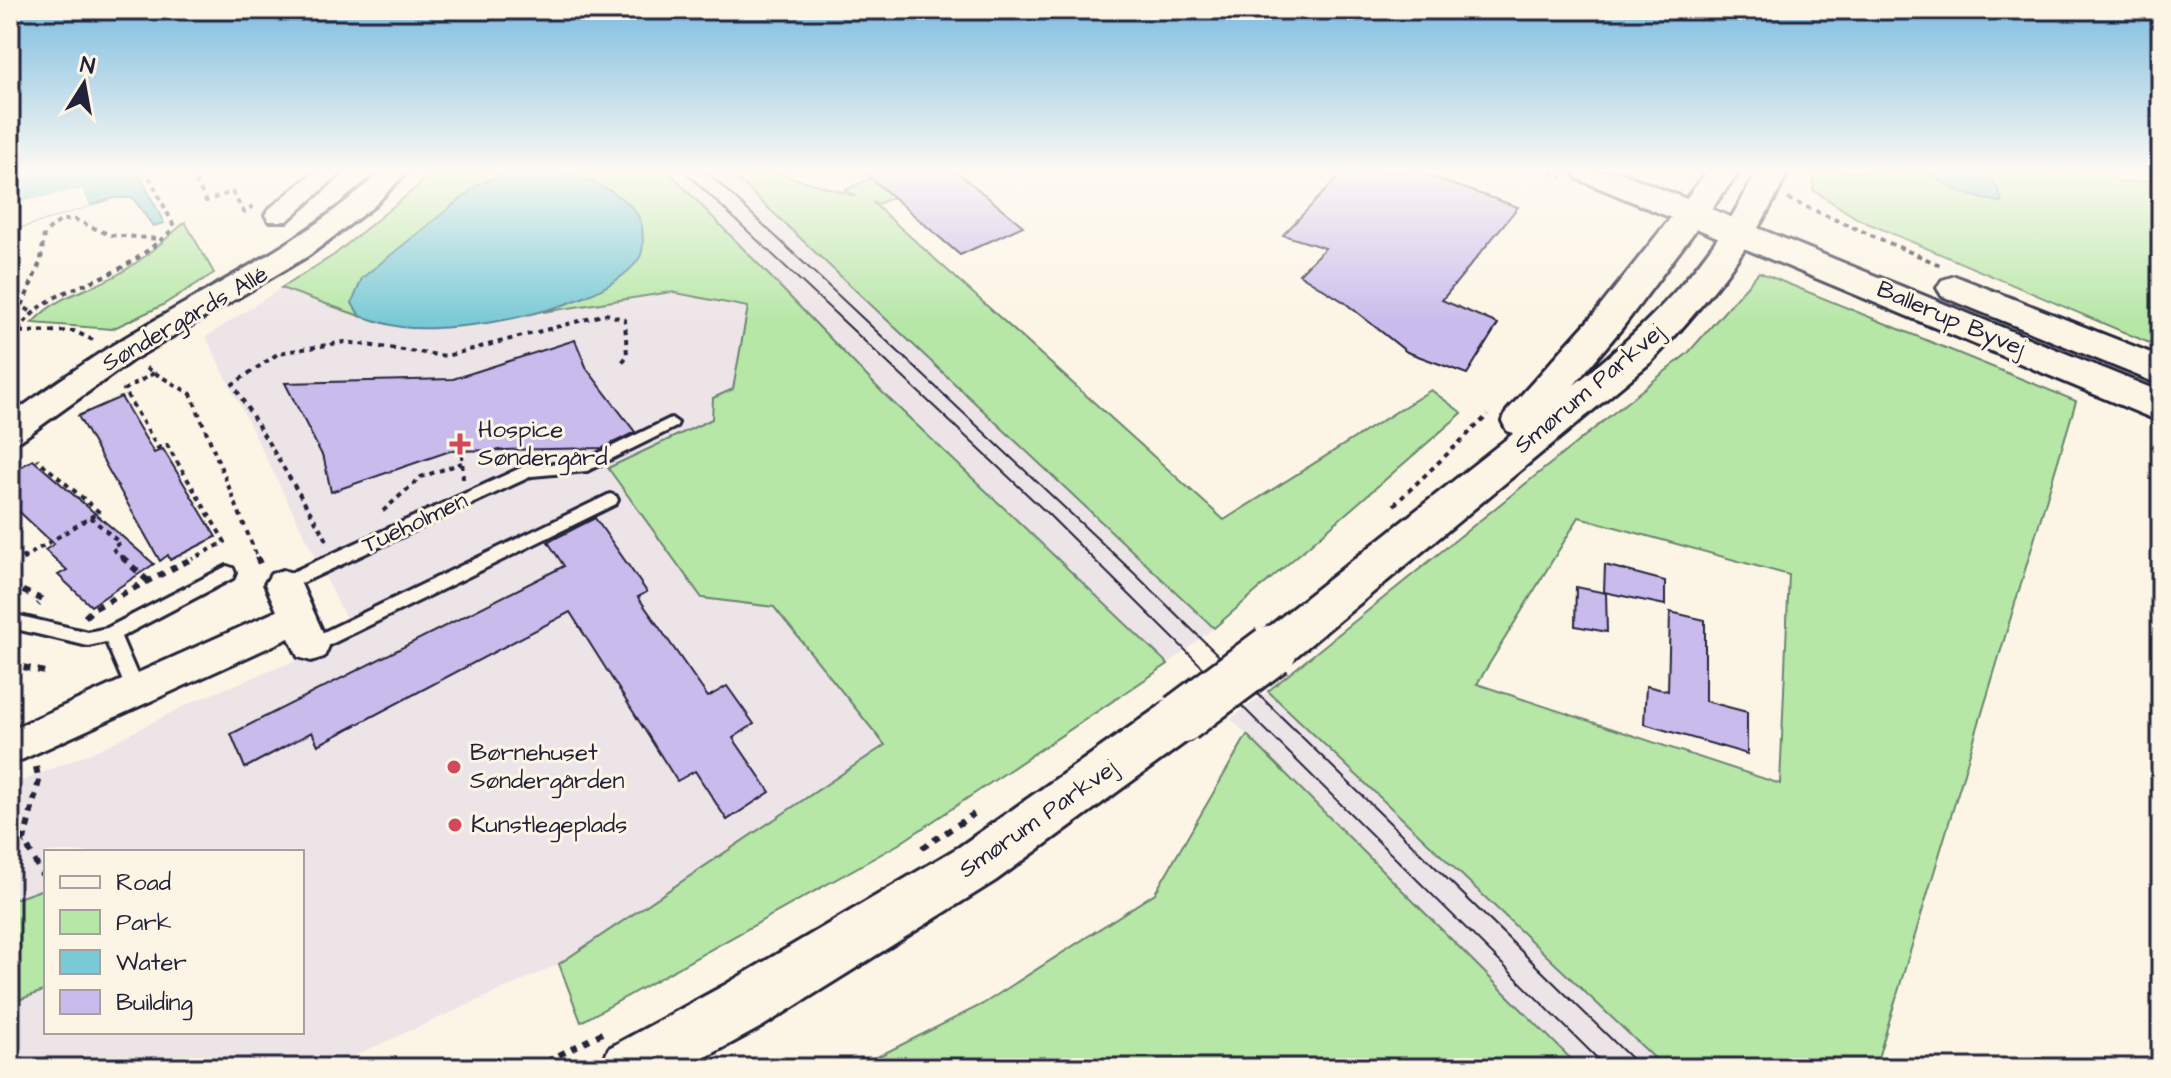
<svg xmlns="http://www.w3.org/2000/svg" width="2171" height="1078" font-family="'Architects Daughter',sans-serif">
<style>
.built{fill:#ede4e7;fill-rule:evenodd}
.green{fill:#b6e7a7;stroke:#6c8471;stroke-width:2;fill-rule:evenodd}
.water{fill:#7ac9d6;stroke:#578698;stroke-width:2}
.pier{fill:#fcf5e5}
.building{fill:#c9bced;stroke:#22223b;stroke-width:2}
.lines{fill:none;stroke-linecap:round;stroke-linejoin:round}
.service-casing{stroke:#22223b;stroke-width:6}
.minor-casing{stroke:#22223b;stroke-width:6}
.tertiary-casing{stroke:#22223b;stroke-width:6}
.secondary-casing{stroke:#22223b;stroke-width:6}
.path-far1{stroke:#22223b;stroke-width:4;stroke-dasharray:5 5;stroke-linecap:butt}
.path{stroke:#22223b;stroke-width:6;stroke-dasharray:7 7;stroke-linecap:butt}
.service{fill:#fcf5e5;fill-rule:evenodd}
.minor{fill:#fcf5e5;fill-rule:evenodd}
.tertiary{fill:#fcf5e5;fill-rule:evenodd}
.secondary{fill:#fcf5e5;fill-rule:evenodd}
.tram{stroke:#22223b;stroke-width:2}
.tertiary-bridge-casing{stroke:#22223b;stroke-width:55;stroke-linecap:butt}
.tertiary-bridge{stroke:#fcf5e5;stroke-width:49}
.poi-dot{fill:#d1495b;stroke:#fcf5e5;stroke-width:3}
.labels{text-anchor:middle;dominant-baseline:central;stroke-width:6;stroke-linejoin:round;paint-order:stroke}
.street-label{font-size:24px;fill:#22223b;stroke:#fcf5e5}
.poi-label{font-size:24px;fill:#22223b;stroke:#fcf5e5;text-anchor:start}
</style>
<rect width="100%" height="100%" fill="#fcf5e5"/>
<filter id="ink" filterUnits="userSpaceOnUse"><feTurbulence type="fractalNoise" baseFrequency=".0125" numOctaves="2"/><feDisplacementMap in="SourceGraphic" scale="16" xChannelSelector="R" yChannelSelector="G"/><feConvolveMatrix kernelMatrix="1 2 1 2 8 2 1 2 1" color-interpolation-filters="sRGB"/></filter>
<g filter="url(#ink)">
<g class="built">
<path d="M 669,172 L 730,172 L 1214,628 L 1168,664 L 883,393 Z"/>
<path d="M 281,288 L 360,316 L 401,327 L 452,328 L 671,292 L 748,307 L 733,390 L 712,419 L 608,469 L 702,598 L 774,607 L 885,745 L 559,964 L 327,1068 L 10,1068 L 10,786 L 102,748 L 194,701 L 355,637 L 206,337 ZM 46,852 L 302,852 L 302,1032 L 46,1032 Z"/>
<path d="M 1268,691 L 1665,1068 L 1578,1068 L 1231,719 Z"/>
</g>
<g class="green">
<path d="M 435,172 L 506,172 L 478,185 L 352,303 L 360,316 L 281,288 L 334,255 Z"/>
<path d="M 555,172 L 669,172 L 883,393 L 1168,664 L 899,844 L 581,1022 L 559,964 L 885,745 L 774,607 L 702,598 L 608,468 L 712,419 L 713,398 L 733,389 L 748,307 L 671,292 L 543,312 L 587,296 L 612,191 Z"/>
<path d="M 730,172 L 773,172 L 856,196 L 845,190 L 884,172 L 947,172 L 878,204 L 872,202 L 1224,520 L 1431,390 L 1462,413 L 1214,628 Z"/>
<path d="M 1814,172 L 2106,172 L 2120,183 L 2161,180 L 2161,348 L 1858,219 L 1813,190 Z"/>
<path d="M 185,222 L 214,273 L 161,306 L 112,329 L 32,323 C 63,290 87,294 122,272 C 145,258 165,240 185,222 Z"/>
<path d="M 1759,272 L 2076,401 L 1875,1068 L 1665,1068 L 1268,691 L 1688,353 ZM 1579,517 L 1789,575 L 1780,784 L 1477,684 Z"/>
<path d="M 1247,735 L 1580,1068 L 855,1068 L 983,1004 L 1155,893 Z"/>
<path d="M 46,888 L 46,990 L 10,1003 L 10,901 Z"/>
</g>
<g class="water">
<path d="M 10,172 L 138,172 L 164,223 L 153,226 L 133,198 L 114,198 L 10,231 Z"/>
<path d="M 506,172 C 521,172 539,170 554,172 C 583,176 637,196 642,227 C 643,236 644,249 640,257 C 607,310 458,334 401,327 C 387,325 373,320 360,316 L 352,303 L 362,278 L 478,185 Z"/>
<path d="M 1926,172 L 1985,172 L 1998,189 L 2002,202 C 1972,199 1951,188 1926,172 Z"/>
</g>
<path class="pier" d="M 82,189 L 90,206 L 19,228 L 17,221 L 10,222 L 10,204 Z"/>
<g class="building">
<path d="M 864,172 L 957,172 L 1023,226 L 960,255 Z"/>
<path d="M 1343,172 L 1417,172 L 1518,207 L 1442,300 L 1498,324 L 1467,374 L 1407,352 L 1344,302 L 1299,274 L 1325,248 L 1283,235 Z"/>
<path d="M 575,340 L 587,369 L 635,432 L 603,448 L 450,451 L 331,492 L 324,459 L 285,383 L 453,379 Z"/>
<path d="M 121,397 L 154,453 L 163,449 L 216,537 L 170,560 L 168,555 L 160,561 L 78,416 Z"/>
<path d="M 33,460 L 154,564 L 91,606 L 58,575 L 67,570 L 45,550 L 54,544 L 10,503 L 10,473 Z"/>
<path d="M 595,518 L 647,592 L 638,597 L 708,697 L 727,686 L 754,724 L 733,738 L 770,792 L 727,820 L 695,771 L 677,781 L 570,612 L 318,745 L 312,732 L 245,768 L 231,734 L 564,566 L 548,542 Z"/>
<path d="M 1605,565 L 1665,581 L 1665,605 L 1604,592 Z"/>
<path d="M 1576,587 L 1606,593 L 1607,632 L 1575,626 Z"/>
<path d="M 1670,612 L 1705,620 L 1705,701 L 1747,712 L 1747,754 L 1644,724 L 1646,686 L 1668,691 Z"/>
</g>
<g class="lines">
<defs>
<g id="service">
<path d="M 671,418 L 678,423 L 676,427 L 587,471 L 532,476 L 289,589 L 277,589 L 275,584 L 277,579 L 525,466 L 580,462 Z"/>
<path d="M 610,494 L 616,496 L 618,500 L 616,504 L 317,651 L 311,653 L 305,651 L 302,646 L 305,641 Z"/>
<path d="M 227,566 L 233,568 L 235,573 L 233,578 L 121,637 L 145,693 L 142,698 L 136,701 L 130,698 L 106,642 L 88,646 L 20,630 L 14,628 L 12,623 L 14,618 L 20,616 L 88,632 L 107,628 Z"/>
</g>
<g id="minor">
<path d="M 314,172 L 342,172 L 287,221 L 269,221 L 265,215 L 269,209 Z"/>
<path d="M 380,172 L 407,172 L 374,206 L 308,256 L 131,361 L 21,440 L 10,443 L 12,414 C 55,383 99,352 145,326 C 226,278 310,238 380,172 Z"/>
<path d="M 283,570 L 295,574 L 301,584 L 329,646 L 324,657 L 311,661 L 298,657 L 289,638 L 10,765 L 10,730 L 277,611 L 265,584 L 271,574 Z"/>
</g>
<g id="tertiary">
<path d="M 1707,172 L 1739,172 L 1622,328 L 1574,385 C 1648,326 1715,259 1756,172 L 1788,172 C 1755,245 1705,304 1651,362 L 1288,663 L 1272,669 L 1256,663 L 1249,650 L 1256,637 L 1514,433 L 1507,431 L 1502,421 L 1507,411 L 1596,312 Z"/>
<path d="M 1181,697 L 1198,703 L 1205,718 L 1198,733 L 995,881 L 763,1026 L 686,1068 L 600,1068 L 609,1048 L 723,986 L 959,847 L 1164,703 Z"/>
</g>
<g id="secondary">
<path d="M 1574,172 L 1620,172 L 2161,392 L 2161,422 L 1578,179 Z"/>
<path d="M 1955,276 L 2161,357 L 2161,385 L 1942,296 L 1937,288 L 1942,280 Z"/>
</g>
</defs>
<use href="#service" class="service-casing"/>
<use href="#minor" class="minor-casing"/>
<use href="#tertiary" class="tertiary-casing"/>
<use href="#secondary" class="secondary-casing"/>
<g class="path-far1">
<path d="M 191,172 L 206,201 L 232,192 L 244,212 L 253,206"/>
<path d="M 1551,172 L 1562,177"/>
<path d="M 1788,199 L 1940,265"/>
<path d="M 30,311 L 22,306 L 41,260 L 44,234 L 61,220 L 76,220 L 110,235 L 161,239"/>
<path d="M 18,331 C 45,293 74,291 113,272 C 134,262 153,247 170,232 L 173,224 L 147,172"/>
<path d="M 10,332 L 74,331 L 95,341"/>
<path d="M 146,368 L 191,394 L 258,559"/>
<path d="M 154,373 L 124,390 L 158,448 L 167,445 L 225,542 L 192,559"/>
<path d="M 462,454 L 463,480"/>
<path d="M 1394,505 L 1488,415"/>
<path d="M 383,511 L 421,477 L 462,463"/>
<path d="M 90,517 L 120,543 L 112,548 L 124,559"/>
<path d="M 327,540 L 233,384 L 279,353 L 345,342 L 446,356 L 606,314 L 625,320 L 627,356 L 620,365"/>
<path d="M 22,559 L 99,512 L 37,459"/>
</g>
<g class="path">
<path d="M 122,557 L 148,581"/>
<path d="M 257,557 L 261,566"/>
<path d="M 10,566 L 25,557"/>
<path d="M 10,585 L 43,600 L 38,605"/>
<path d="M 85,617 L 93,609 L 195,557"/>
<path d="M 10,664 L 49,673"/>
<path d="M 36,767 L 39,781 L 24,840 L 42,875"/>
<path d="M 10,847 L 25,842"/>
<path d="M 922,848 L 974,814"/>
<path d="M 534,1068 L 602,1033"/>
</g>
<use href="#service" class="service"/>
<use href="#minor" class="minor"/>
<use href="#tertiary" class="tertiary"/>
<use href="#secondary" class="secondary"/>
<g class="tram">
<path d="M 685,172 L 1048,514 L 1607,1068"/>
<path d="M 707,172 L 1134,573 L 1641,1068"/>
</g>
<defs>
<path id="tertiary-bridge" d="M 1181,718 L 1272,650"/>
</defs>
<use href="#tertiary-bridge" class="tertiary-bridge-casing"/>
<use href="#tertiary-bridge" class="tertiary-bridge"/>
</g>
</g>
<linearGradient id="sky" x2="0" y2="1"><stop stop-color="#7cbce1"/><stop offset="0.53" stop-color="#fefaf3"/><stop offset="1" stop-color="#fefaf3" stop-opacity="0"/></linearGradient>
<rect width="2171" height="323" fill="url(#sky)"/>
<g class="poi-dot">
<path d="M456 432h8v8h8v8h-8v8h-8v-8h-8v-8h8z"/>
<circle cx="454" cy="767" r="8"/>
<circle cx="455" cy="825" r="8"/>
</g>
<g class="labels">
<g class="street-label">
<text transform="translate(185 319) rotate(-30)">Søndergårds Allé</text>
<text transform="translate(1951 319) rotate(23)">Ballerup Byvej</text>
<text transform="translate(1589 389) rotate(-40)">Smørum Parkvej</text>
<text transform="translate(415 523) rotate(-25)">Tueholmen</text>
<text transform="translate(1038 819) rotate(-35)">Smørum Parkvej</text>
</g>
<g class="poi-label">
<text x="478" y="430">Hospice<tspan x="478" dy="28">Søndergård</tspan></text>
<text x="470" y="753">Børnehuset<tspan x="470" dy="28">Søndergården</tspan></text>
<text x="471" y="825">Kunstlegeplads</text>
</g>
</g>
<rect width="2171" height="1078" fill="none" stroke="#fcf5e5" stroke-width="40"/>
<rect x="20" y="20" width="2131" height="1038" fill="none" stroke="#22223b" stroke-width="3" filter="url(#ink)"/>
<rect x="44" y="850" width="260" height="184" fill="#fcf5e5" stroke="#a5a1a1" stroke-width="2"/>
<rect x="60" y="876" width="40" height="12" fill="#fcf5e5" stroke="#a5a1a1" stroke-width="2"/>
<text x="116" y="890" font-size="24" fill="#22223b">Road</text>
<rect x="60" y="910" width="40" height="24" fill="#b6e7a7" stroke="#a5a1a1" stroke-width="2"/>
<text x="116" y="930" font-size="24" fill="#22223b">Park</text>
<rect x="60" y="950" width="40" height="24" fill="#7ac9d6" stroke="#a5a1a1" stroke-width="2"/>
<text x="116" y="970" font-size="24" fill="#22223b">Water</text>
<rect x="60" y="990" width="40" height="24" fill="#c9bced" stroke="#a5a1a1" stroke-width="2"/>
<text x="116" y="1010" font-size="24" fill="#22223b">Building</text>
<g transform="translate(84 84) rotate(11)" stroke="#fcf5e5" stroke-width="6" paint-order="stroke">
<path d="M0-6L14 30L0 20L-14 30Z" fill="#22223b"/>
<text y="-12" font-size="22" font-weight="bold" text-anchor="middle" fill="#22223b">N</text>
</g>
</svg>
